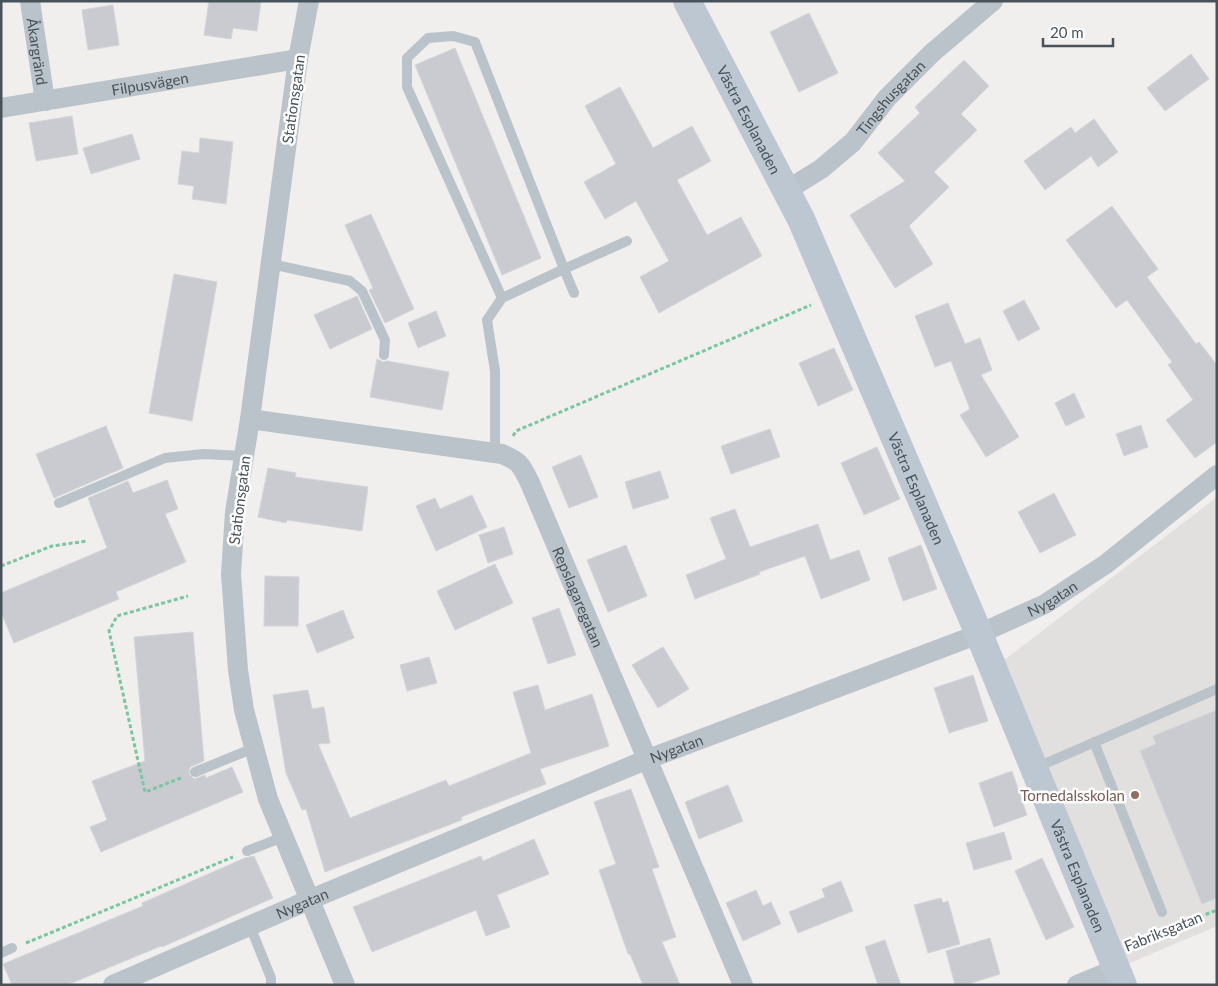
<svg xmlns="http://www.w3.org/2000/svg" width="1218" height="986" font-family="Lato,sans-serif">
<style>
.education{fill:#e2dfdf}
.building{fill:#c9cbd1;stroke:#d3d5d9}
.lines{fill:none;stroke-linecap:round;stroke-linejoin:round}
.path{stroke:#7ac69f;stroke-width:3;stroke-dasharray:4 2.5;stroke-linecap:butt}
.lane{stroke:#bbc3ca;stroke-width:10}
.street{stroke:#bbc3ca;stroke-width:20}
.secondary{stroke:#bdc7d1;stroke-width:28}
.education-dot{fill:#8d6e63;stroke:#fff;stroke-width:2}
.labels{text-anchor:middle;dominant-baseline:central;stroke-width:5;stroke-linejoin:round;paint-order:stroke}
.street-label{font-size:15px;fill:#48525a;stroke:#fff}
.education-label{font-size:15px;fill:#785e54;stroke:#fff;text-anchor:end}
</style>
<rect width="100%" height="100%" fill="#f1eeee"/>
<path class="education" d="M 1217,497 L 1217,926 L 1123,966 L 999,664 Z"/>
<g class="building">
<path d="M 209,1 L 261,1 L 257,31 L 233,28 L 231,39 L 204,35 Z"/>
<path d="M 113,5 L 119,45 L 88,50 L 82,10 Z"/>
<path d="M 809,13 L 838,73 L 799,92 L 770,32 Z"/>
<path d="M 455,48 L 541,258 L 502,275 L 415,65 Z"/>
<path d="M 1191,54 L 1209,79 L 1165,111 L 1147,88 Z"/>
<path d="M 964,60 L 989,86 L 961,114 L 977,130 L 934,172 L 949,187 L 909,226 L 933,264 L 895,288 L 850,215 L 905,181 L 878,153 L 920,113 L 915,107 Z"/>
<path d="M 620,87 L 653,148 L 692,126 L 711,161 L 677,180 L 707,235 L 741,217 L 762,256 L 659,313 L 640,277 L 669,261 L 636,201 L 605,219 L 584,182 L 616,164 L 585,106 Z"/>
<path d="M 72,116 L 78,154 L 36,161 L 29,123 Z"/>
<path d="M 1094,119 L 1118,152 L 1098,167 L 1091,156 L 1045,190 L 1024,161 L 1071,127 L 1075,133 Z"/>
<path d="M 132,134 L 140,159 L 91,174 L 83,148 Z"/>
<path d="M 200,138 L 233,142 L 226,204 L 192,199 L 194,186 L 178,184 L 182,151 L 199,153 Z"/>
<path d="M 1112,206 L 1158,269 L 1147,277 L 1196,344 L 1199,342 L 1217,365 L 1217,442 L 1195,458 L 1166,420 L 1193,400 L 1168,365 L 1172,362 L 1127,300 L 1116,308 L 1066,240 Z"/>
<path d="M 371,214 L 414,309 L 385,323 L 369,290 L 373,288 L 345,225 Z"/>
<path d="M 174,274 L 217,282 L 192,421 L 149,413 Z"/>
<path d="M 357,296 L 372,329 L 330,349 L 314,315 Z"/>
<path d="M 1024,300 L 1040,329 L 1018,341 L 1003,311 Z"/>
<path d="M 948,303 L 965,344 L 980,338 L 992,370 L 981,375 L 1019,437 L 986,457 L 960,415 L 970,409 L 951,361 L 935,367 L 915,316 Z"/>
<path d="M 436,311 L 446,336 L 418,348 L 408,323 Z"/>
<path d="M 834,348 L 853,390 L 818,406 L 799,363 Z"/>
<path d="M 377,359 L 383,362 L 387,361 L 449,372 L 442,410 L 370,397 Z"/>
<path d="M 1074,393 L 1085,417 L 1066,426 L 1055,403 Z"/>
<path d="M 1141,425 L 1148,447 L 1124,456 L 1116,434 Z"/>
<path d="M 106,426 L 123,468 L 54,498 L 36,454 Z"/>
<path d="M 770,429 L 780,457 L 731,474 L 721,446 Z"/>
<path d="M 877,447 L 900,499 L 864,515 L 841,463 Z"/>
<path d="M 581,455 L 598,497 L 569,508 L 552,467 Z"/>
<path d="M 268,468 L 296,473 L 295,477 L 368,487 L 362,531 L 287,520 L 286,523 L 258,517 Z"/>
<path d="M 660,471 L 669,498 L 633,509 L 625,482 Z"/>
<path d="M 167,480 L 178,509 L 165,514 L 186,562 L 116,592 L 119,599 L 14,643 L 1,612 L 1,593 L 107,548 L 88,498 L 128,481 L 133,493 Z"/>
<path d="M 1054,493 L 1076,535 L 1040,553 L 1018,512 Z"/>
<path d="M 472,495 L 487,527 L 436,551 L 416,506 L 435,498 L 440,509 Z"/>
<path d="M 735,509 L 750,547 L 818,524 L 830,560 L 859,550 L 870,580 L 821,599 L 805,556 L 759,572 L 760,574 L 695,599 L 686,575 L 726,559 L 710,518 Z"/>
<path d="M 504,527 L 513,554 L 488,563 L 479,535 Z"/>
<path d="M 626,545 L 647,596 L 608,612 L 587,560 Z"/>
<path d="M 921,545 L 937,589 L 903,601 L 888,558 Z"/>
<path d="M 495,564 L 513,603 L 455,630 L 437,591 Z"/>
<path d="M 265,576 L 299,577 L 298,626 L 264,626 Z"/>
<path d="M 559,608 L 576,655 L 548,664 L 532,618 Z"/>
<path d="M 343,610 L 354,638 L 317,653 L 306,625 Z"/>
<path d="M 193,632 L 204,761 L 190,767 L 189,774 L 194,779 L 205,775 L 206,778 L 232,767 L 243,792 L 101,852 L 90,827 L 107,820 L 92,781 L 145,761 L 134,637 Z"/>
<path d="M 663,647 L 689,689 L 658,708 L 632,665 Z"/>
<path d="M 429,657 L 437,683 L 407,691 L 400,665 Z"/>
<path d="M 973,675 L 988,721 L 949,733 L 934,688 Z"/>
<path d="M 538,685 L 545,710 L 592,694 L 609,746 L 540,769 L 546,784 L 461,817 L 462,820 L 325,872 L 306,809 L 302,810 L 286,773 L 273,695 L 308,690 L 312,709 L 324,707 L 330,743 L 318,744 L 350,818 L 446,780 L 449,786 L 531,753 L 513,692 Z"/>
<path d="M 1217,710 L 1217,898 L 1202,904 L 1140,751 L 1156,744 L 1153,736 Z"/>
<path d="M 1012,771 L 1027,815 L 994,827 L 979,783 Z"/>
<path d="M 728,785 L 743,821 L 699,839 L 685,802 Z"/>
<path d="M 631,789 L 659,867 L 652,869 L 676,937 L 662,942 L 680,985 L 643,985 L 630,954 L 628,954 L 599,870 L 616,864 L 594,802 Z"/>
<path d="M 1004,832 L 1012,859 L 974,870 L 966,843 Z"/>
<path d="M 534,839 L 549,874 L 497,895 L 510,927 L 486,936 L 476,910 L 372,952 L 353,907 L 481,856 L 483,861 Z"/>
<path d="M 254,856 L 273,898 L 162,947 L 161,946 L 67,985 L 12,985 L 3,964 L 143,906 L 142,903 L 245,858 Z"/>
<path d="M 1042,858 L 1074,927 L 1046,940 L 1015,871 Z"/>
<path d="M 841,881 L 853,911 L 798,933 L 789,912 L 825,897 L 822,889 Z"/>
<path d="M 756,890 L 763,906 L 771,902 L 781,924 L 743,941 L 726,903 Z"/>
<path d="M 941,898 L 943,903 L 948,901 L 960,944 L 928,953 L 914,905 Z"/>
<path d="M 990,938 L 1000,974 L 965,985 L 955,985 L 946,951 Z"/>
<path d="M 885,940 L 894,966 L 901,985 L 878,985 L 865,947 Z"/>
</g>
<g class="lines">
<g class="path">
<path d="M 513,436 L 516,431 L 811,305"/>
<path d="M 1,566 L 52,546 L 87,541"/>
<path d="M 181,778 L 145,792 L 109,631 L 117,616 L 188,596"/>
<path d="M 26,943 L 233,857"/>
<path d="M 1133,943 L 1217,910"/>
</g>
<g class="lane">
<path d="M 271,264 L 350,281 L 362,291 L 385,340 L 384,355"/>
<path d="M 502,298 L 407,87 L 407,58 L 428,38 L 453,36 L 475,42 L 564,269 L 627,241"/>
<path d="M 495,454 L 495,371 L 487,320 L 502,298 L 564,269 L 574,293"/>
<path d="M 59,503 L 165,458 L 203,454 L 244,456"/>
<path d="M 1094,742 L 1162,912"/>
<path d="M 1035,768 L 1217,689"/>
<path d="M 195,772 L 254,748"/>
<path d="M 247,851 L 283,837"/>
<path d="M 250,926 L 271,978 L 271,985"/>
<path d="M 1,953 L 12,948"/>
</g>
<g class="street">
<path id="s1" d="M 30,1 L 45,101"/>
<path d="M 309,1 L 298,59 L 250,419 L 235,512 L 231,574 L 238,670 L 244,710 L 268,799 L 345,985"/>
<path id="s2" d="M 1,108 L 298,59"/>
<path id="s3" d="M 787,190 L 821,169 L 853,142 L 887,98 L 932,53 L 993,1"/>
<path id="s4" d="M 250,419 L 502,454 C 521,462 521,465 530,483 L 743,985"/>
<path id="s5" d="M 113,985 L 309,900 L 648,759 L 979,634 L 1045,604 L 1106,564 L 1217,475"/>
<path d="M 1077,985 L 1116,969"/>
</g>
<path class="secondary" id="s6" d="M 687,1 L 801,219 L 979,634 L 1123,985"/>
</g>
<circle class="education-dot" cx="1135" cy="795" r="5"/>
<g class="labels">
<g class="street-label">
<text stroke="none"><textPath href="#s1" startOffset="51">Åkargränd</textPath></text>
<text stroke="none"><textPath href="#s2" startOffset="151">Filpusvägen</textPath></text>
<text stroke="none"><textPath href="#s3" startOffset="140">Tingshusgatan</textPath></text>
<text transform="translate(293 99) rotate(-82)">Stationsgatan</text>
<text stroke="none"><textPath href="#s6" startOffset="134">Västra Esplanaden</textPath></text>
<text stroke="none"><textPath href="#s6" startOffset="539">Västra Esplanaden</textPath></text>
<text transform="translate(239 500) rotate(-83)">Stationsgatan</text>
<text stroke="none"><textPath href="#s4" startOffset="420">Repslagaregatan</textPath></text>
<text stroke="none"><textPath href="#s5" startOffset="1016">Nygatan</textPath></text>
<text stroke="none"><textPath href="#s5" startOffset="611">Nygatan</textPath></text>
<text stroke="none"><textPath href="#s6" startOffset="959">Västra Esplanaden</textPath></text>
<text stroke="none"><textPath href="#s5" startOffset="206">Nygatan</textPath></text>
<text transform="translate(1163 931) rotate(-22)">Fabriksgatan</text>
</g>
<g class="education-label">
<text x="1125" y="795">Tornedalsskolan</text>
</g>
</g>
<rect width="1218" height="986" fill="none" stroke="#48525a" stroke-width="5"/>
<path d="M1043 38v8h70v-8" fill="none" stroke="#48525a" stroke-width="2.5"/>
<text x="1050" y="38" font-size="15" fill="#48525a" stroke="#ffffff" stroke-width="4" paint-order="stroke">20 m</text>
</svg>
